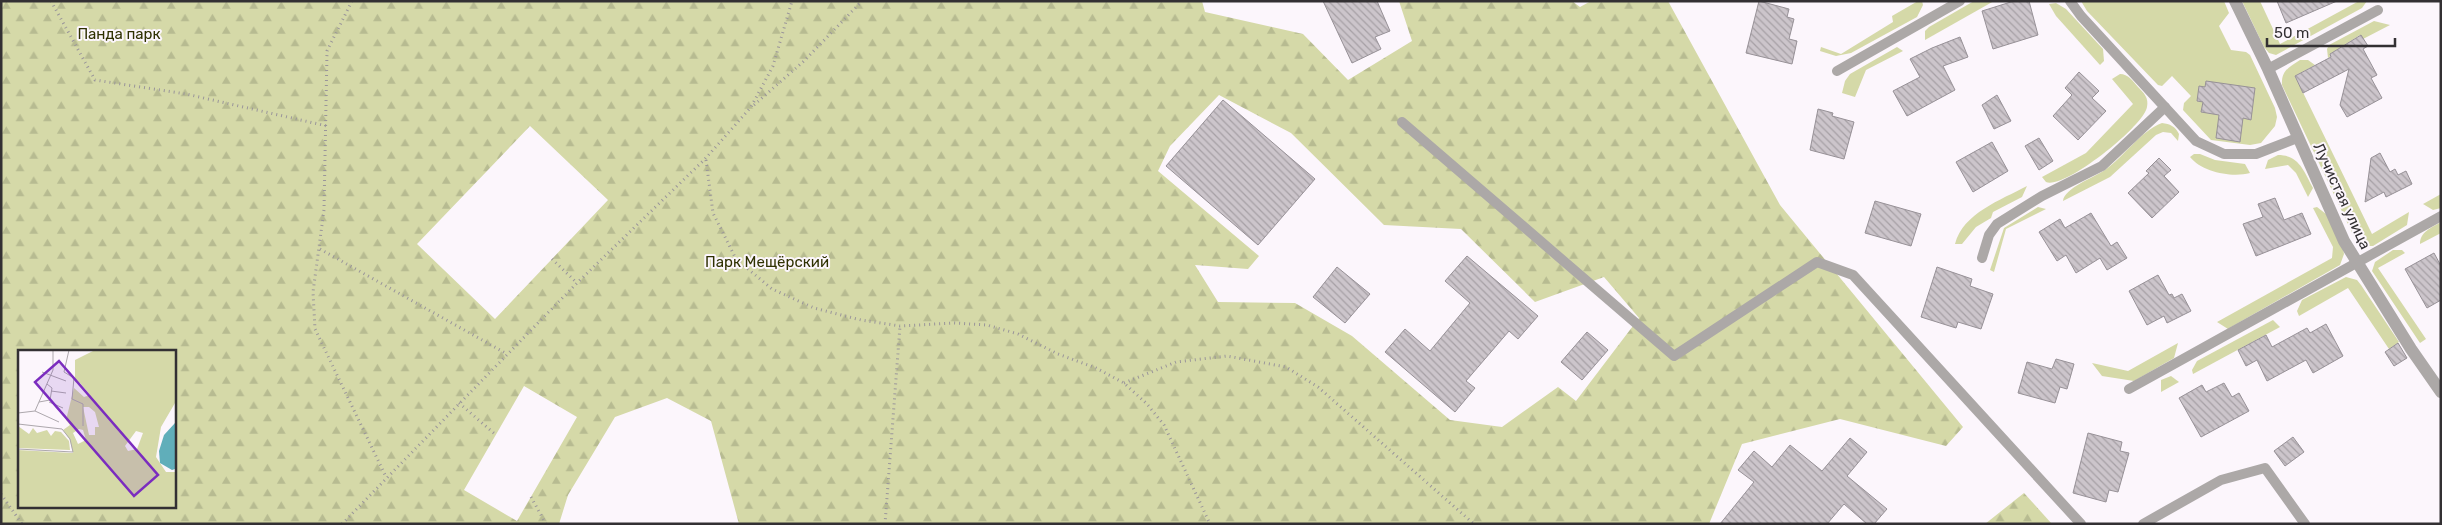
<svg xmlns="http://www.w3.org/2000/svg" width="2442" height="525" font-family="Rubik,sans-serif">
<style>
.green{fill:#d5d9a8}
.forest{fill:url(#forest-firs);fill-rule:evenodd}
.building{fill:url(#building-back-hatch);stroke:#979197}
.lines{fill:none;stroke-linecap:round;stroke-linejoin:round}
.path{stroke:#9a959a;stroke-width:3;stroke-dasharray:1 4;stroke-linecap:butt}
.lane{stroke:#aca8a7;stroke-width:10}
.street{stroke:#aca8a7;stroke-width:12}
.labels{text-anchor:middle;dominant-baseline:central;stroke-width:4;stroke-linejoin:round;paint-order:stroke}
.park-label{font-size:15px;fill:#2f3101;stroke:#fcf6fc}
.street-label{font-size:15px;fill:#333033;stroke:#fcf6fc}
.inset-road{fill:none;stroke:#aca7ac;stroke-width:1}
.view{fill:#7b2cbf;fill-opacity:0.15;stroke:#7b2cbf;stroke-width:2.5}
.inset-edge{fill:none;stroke:#333033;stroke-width:2.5}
</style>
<defs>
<pattern id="forest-firs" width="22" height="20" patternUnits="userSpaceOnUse" patternTransform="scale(1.25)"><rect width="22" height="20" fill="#d5d9a8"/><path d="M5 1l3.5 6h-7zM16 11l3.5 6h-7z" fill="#b7bb91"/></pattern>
<pattern id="building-back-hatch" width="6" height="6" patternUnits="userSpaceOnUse" patternTransform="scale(1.25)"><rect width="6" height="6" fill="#ccc5cb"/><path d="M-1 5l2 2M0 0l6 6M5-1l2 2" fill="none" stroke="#a6a0a5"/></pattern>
</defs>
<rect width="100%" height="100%" fill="#fcf6fc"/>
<g class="green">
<path d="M 1918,1 L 1922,1 L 1923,5 L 1917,17 L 1851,53 L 1836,56 L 1820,51 L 1821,47 L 1841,54 L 1893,22 L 1892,16 Z"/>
<path d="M 1974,1 L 1994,1 L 1925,40 L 1925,31 L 1929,27 Z"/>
<path d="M 2081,1 L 2224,1 L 2229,13 L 2219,26 L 2231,50 L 2246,52 L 2250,55 L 2275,108 L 2277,117 L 2275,126 L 2261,143 L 2250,145 L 2211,140 L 2183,110 L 2184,103 L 2191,96 L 2172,76 L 2162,86 L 2158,85 L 2087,11 Z"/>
<path d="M 2242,1 L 2260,1 L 2280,44 L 2359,1 L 2367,1 L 2362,8 L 2276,55 L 2269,53 L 2264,47 Z"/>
<path d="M 2056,3 L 2066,9 L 2103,49 L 2104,61 L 2100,65 L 2056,16 L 2049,4 Z"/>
<path d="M 2374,21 L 2390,25 L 2363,39 L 2360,35 L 2330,54 L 2331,56 L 2328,58 L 2327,49 L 2329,45 Z"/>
<path d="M 1897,47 L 1903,51 L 1866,70 L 1855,97 L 1842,93 L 1845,81 L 1850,74 Z"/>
<path d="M 2300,60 L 2308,60 L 2315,65 L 2295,76 L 2372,234 L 2409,212 L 2407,225 L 2373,246 L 2361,246 L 2356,241 L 2282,85 C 2281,71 2289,67 2300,60 Z"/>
<path d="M 2120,74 C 2128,74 2133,81 2138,87 C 2144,93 2149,98 2147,107 C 2144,126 2064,190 2046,182 L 2042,177 L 2086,153 L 2133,104 L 2112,79 Z"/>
<path d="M 2162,123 C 2170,124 2175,126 2179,134 L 2178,141 L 2171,133 L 2163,132 L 2156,135 L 2110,177 L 2063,201 C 2064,188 2095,177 2105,170 C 2125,156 2139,132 2162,123 Z"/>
<path d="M 2194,154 L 2200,154 L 2215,160 L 2245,164 L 2250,173 C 2232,178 2202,172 2190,157 Z"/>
<path d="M 2278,155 C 2299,155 2304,171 2313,188 L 2308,197 L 2296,173 L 2288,165 L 2265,169 L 2268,160 Z"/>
<path d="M 2027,186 L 2022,197 L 1993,212 L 1991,218 L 1976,227 L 1962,244 L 1955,244 C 1963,213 2001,200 2027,186 Z"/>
<path d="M 2441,194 L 2441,208 L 2433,210 L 2423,204 Z"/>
<path d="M 2038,207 L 2046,209 L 2006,229 L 1994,272 L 1990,270 L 2004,228 Z"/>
<path d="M 2317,207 L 2326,214 L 2343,248 L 2344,254 L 2340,265 L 2231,327 L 2228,329 L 2217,322 L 2332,258 L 2333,247 L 2313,208 Z"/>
<path d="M 2441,222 L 2441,233 L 2420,244 C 2420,232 2431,228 2441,222 Z"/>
<path d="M 2393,250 L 2402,250 L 2405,253 L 2378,268 L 2426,339 L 2420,343 L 2372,271 L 2375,262 Z"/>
<path d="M 2346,277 L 2357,280 L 2361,285 L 2399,342 L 2389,349 L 2348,288 L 2299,316 L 2297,311 L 2302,300 Z"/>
<path d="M 2273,320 L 2280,327 L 2193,374 L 2192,370 L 2197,361 Z"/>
<path d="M 2178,343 L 2174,358 L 2134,381 L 2102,376 L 2092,363 L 2128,371 Z"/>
<path d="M 2171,376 L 2179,382 L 2161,392 L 2161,380 Z"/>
</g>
<g class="forest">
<path d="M 1,1 L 1202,1 L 1205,12 L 1303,34 L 1348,80 L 1412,41 L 1399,1 L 1572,1 L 1580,7 L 1591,1 L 1668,1 L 1780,205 L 1963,427 L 1946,446 L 1840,419 L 1742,444 L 1709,524 L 739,524 L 711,421 L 667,398 L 615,417 L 568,495 L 559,524 L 1,524 ZM 1219,95 L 1291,133 L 1384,225 L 1461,229 L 1535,302 L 1604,277 L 1639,318 L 1576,401 L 1558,387 L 1502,427 L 1450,420 L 1352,336 L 1295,303 L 1218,302 L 1195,265 L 1248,269 L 1259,256 L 1158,171 L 1170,146 ZM 530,126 L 608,200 L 495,319 L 417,244 ZM 19,351 L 174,351 L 174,506 L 19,506 ZM 524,386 L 577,417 L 517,521 L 464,490 Z"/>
<path d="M 2024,493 L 2052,524 L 1985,524 Z"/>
</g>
<g class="building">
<path d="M 1323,1 L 1377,1 L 1390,31 L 1375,37 L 1381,49 L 1352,63 Z"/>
<path d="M 1759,1 L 1789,9 L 1787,17 L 1794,19 L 1789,39 L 1797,41 L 1792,64 L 1746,53 Z"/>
<path d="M 2014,1 L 2029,1 L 2038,35 L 1993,49 L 1982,11 Z"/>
<path d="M 2277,1 L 2337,1 L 2286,23 Z"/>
<path d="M 2361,35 L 2368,46 L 2363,49 L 2377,75 L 2371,78 L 2382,98 L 2347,117 L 2340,105 L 2349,69 L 2303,93 L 2295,76 L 2331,57 L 2330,54 Z"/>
<path d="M 1960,37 L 1968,57 L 1943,66 L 1955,90 L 1907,116 L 1893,91 L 1920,77 L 1910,59 L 1932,48 Z"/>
<path d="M 2079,72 L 2099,91 L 2092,98 L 2106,111 L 2078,140 L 2053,116 L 2072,95 L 2065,88 Z"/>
<path d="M 2206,81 L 2255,88 L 2251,120 L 2243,118 L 2240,142 L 2216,138 L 2219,115 L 2201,112 L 2203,102 L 2197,101 L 2199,86 L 2205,87 Z"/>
<path d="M 1997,95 L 2011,121 L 1994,129 L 1982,105 Z"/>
<path d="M 1223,100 L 1315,179 L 1258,245 L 1166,166 Z"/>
<path d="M 1818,109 L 1833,113 L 1832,116 L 1854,122 L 1844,159 L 1810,150 Z"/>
<path d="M 2039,138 L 2053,161 L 2039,170 L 2025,146 Z"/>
<path d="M 1992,142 L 2008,171 L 1973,192 L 1956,162 Z"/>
<path d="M 2380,153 L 2390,172 L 2395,169 L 2398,175 L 2406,171 L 2412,184 L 2386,197 L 2384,192 L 2365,202 L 2371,158 Z"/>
<path d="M 2159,158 L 2171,170 L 2164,176 L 2179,192 L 2152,218 L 2128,193 L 2149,173 L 2146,171 Z"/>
<path d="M 2275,198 L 2284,220 L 2302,213 L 2311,234 L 2256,256 L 2243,224 L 2263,217 L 2258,204 Z"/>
<path d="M 1875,201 L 1921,214 L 1911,246 L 1865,233 Z"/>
<path d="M 2091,213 L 2111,246 L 2117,242 L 2127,258 L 2107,270 L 2100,258 L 2076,273 L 2066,255 L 2057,261 L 2039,232 L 2060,219 L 2065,228 Z"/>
<path d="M 2434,253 L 2441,266 L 2441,300 L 2427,308 L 2405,269 Z"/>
<path d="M 1467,256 L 1538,316 L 1518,339 L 1509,331 L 1466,381 L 1475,388 L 1455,412 L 1385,352 L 1405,329 L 1430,351 L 1470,303 L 1445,281 Z"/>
<path d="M 1337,267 L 1370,294 L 1345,323 L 1313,297 Z"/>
<path d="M 1937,267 L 1972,279 L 1970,286 L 1993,294 L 1981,329 L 1958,322 L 1956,328 L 1921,317 Z"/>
<path d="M 2158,275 L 2169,295 L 2172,294 L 2174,298 L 2182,294 L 2191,311 L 2167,323 L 2164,316 L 2147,325 L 2129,291 Z"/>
<path d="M 2326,324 L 2343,356 L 2313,373 L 2306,360 L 2267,381 L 2257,360 L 2246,366 L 2238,350 L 2266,335 L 2272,347 L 2307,328 L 2310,333 Z"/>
<path d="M 1587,332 L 1608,350 L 1582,380 L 1561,362 Z"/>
<path d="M 2398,343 L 2407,358 L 2394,366 L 2385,352 Z"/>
<path d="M 2056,359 L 2074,364 L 2067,389 L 2060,387 L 2055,403 L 2018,393 L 2027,362 L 2052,369 Z"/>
<path d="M 2224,383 L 2232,397 L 2239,393 L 2249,411 L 2201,437 L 2179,398 L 2202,385 L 2206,392 Z"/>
<path d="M 2088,433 L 2122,442 L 2120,451 L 2129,453 L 2118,492 L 2109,490 L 2106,502 L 2073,493 Z"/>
<path d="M 2293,437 L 2304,452 L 2285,466 L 2274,451 Z"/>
<path d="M 1850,438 L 1867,452 L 1847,476 L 1887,509 L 1874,524 L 1867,524 L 1844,504 L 1827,524 L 1720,524 L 1754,482 L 1738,470 L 1754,451 L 1772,467 L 1790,445 L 1822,471 Z"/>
</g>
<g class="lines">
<g class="path">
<path d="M 51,1 L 95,80 L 186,94 L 327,126"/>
<path d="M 352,1 L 327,51 L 324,210 L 313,292 L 315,329 L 386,477"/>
<path d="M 754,105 L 804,61 L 862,1"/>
<path d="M 706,160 L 713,213 L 736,259 L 772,289 L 814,308 L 861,320 L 900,326 L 954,323 L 987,325 L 1018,334 L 1058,354 L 1096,368 L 1124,383 L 1147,404 L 1164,425 L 1210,524"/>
<path d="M 320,249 L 507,354"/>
<path d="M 552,259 L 577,283"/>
<path d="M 1124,383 L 1176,362 L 1227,356 L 1286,367 L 1318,387 L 1474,524"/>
<path d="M 459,403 L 496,435"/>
<path d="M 1,494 L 22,524"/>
<path d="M 531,497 L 546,524"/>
<path d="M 342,524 L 577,283 L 705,159 L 751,107 L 773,66 L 792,1"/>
<path d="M 885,524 L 900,326"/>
</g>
<g class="lane">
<path d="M 2070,1 L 2081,16 L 2196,141 L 2224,154 L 2256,154 L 2297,138"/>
<path d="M 2268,69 L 2378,10"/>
<path d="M 1837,71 L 1960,1"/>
<path d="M 1402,122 L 1674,356 L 1817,262 L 1853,275 L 2081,524"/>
<path d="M 1982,258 L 1989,235 L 1997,224 L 2042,196 L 2102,166 L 2165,107"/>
<path d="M 2129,389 L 2441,216"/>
<path d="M 2143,524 L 2221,480 L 2265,468 L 2305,524"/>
</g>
<path class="street" d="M 2235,1 L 2268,69 L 2344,241 L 2411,349 L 2441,392"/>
</g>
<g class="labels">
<g class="park-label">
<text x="119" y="34">Панда парк</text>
<text x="767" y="262">Парк Мещёрский</text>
</g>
<g class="street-label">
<text transform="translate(2342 196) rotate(65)">Лучистая улица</text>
</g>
</g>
<g transform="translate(18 350)">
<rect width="158" height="158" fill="#fcf6fc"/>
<path d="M 77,0 L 157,0 L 157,53 L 143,77 L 138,107 L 148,122 L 157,122 L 157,157 L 0,157 L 0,100 L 55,103 L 52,90 L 45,80 L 52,75 L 48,70 L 56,38 L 66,47 L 72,45 L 62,33 L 57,32 L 57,10 ZM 65,57 L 71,57 L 77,62 L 81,77 L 77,77 L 77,85 L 71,85 ZM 61,79 L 65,80 L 68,90 L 60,94 L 55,83 ZM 118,81 L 125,83 L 119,99 L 110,101 L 107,96 ZM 0,76 L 11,84 L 15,78 L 19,83 L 29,80 L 33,86 L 37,81 L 43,82 L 51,91 L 52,100 L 0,98 Z" fill="#d5d9a8" fill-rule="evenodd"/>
<path d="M 157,73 L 157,119 L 154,120 L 142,113 L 141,101 L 146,85 Z" fill="#60aeba"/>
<path class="inset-road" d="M 51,0 L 46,22 L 56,28 L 54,49 L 65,54 L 65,76M 24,22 L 48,31M 33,41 L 48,43M 21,52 L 32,50 L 34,38 L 29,34M 31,52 L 45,58M 17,61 L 41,72M 0,63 L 17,61 L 35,20 L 35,0M 0,74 L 44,79 L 52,89 L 55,102 L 0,99"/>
<path class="view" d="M 41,11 L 140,125 L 116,146 L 17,32 Z"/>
<rect width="158" height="158" class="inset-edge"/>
</g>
<rect width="2442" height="525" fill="none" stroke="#333033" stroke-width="5"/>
<path d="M2267 38v8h128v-8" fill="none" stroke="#333033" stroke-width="2.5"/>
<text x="2274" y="38" font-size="15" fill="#333033" stroke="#fcf6fc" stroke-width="4" paint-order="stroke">50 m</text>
</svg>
